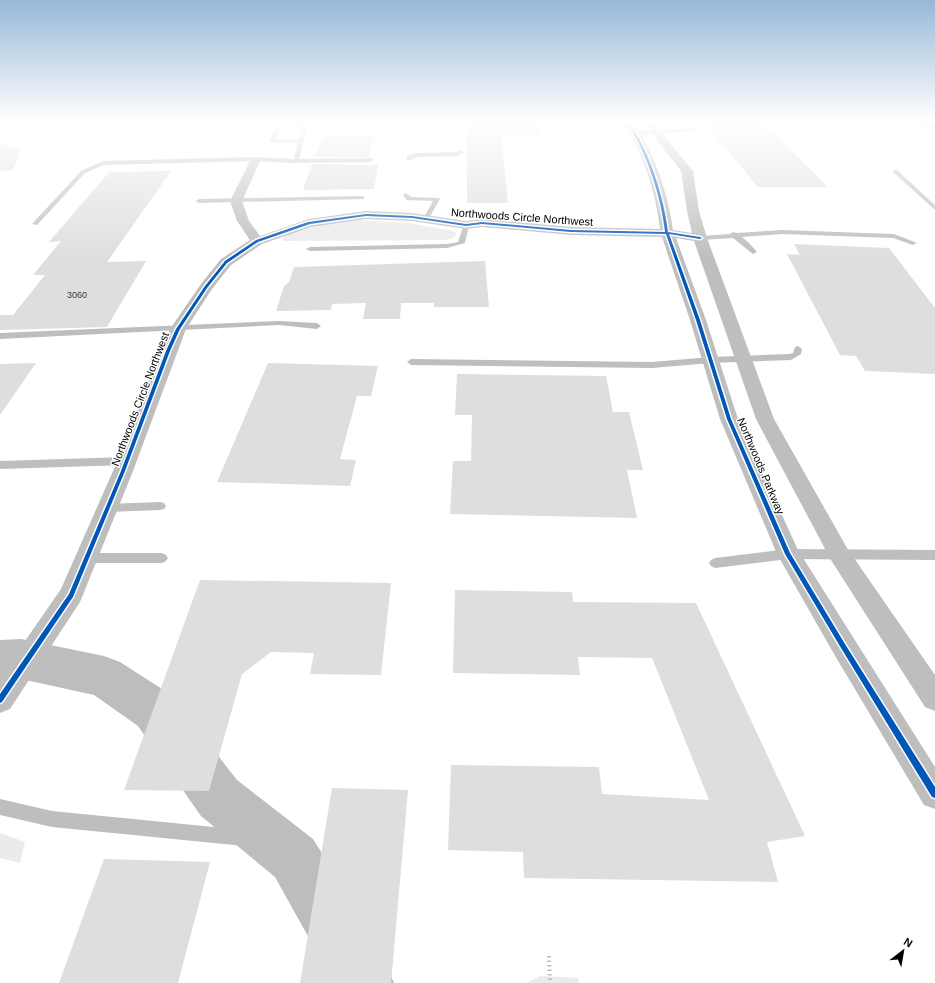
<svg xmlns="http://www.w3.org/2000/svg" width="935" height="983" font-family="Arial,sans-serif">
<style>
.green{fill:#ebebeb}
.lines{fill:none;stroke-linecap:round;stroke-linejoin:round}
.river{fill:#bdbdbd;fill-rule:evenodd}
.building{fill:#dedede}
.path{stroke:#b9b9b9;stroke-width:4;stroke-dasharray:1.5 3;stroke-linecap:butt}
.lane{fill:#bebebe;fill-rule:evenodd}
.street{fill:#bebebe;fill-rule:evenodd}
.cycleway-casing{stroke:#fff;stroke-width:3}
.cycleway{fill:#0057b8;fill-rule:evenodd}
.labels{text-anchor:middle;dominant-baseline:central;stroke-width:3;stroke-linejoin:round;paint-order:stroke}
.number-label{font-size:9px;fill:#383838}
.street-label{font-size:11px;fill:#000;stroke:#fff}
</style>
<rect width="100%" height="100%" fill="#fff"/>
<g class="green">
<path d="M 358,220 L 409,223 L 453,231 L 456,233 L 455,237 L 447,240 L 283,241 L 283,237 C 308,226 332,223 358,220 Z"/>
<path d="M 0,833 L 25,842 L 20,863 L 0,858 Z"/>
<path d="M 540,976 L 578,978 L 579,983 L 527,983 Z"/>
</g>
<g class="lines">
<path class="river" d="M 21,639 L 104,656 L 120,662 L 170,694 L 237,780 L 313,839 L 375,937 L 394,983 L 334,983 L 275,877 L 201,816 L 138,726 L 94,695 L 21,679 L 0,680 L 0,640 Z"/>
</g>
<g class="building">
<path d="M 469,121 L 536,121 L 539,136 L 501,136 L 508,203 L 467,203 L 467,129 L 469,129 Z"/>
<path d="M 703,121 L 762,121 L 828,187 L 758,187 Z"/>
<path d="M 323,136 L 374,136 L 369,157 L 315,157 Z"/>
<path d="M 0,144 L 21,150 L 13,170 L 0,171 Z"/>
<path d="M 312,164 L 378,165 L 374,189 L 303,190 Z"/>
<path d="M 171,171 L 107,262 L 146,261 L 107,327 L 0,330 L 0,315 L 13,315 L 45,275 L 33,275 L 61,241 L 49,242 L 109,172 Z"/>
<path d="M 794,244 L 889,248 L 935,308 L 935,374 L 865,371 L 856,356 L 840,355 L 787,254 L 800,255 Z"/>
<path d="M 485,261 L 489,307 L 434,307 L 434,303 L 401,303 L 400,319 L 363,319 L 366,303 L 332,304 L 331,310 L 276,311 L 284,286 L 289,282 L 294,267 Z"/>
<path d="M 36,363 L 0,415 L 0,364 Z"/>
<path d="M 268,363 L 378,366 L 371,396 L 357,396 L 340,459 L 356,460 L 350,486 L 217,482 Z"/>
<path d="M 457,374 L 606,376 L 613,412 L 629,412 L 643,470 L 627,470 L 637,518 L 450,514 L 453,461 L 471,461 L 472,415 L 455,415 Z"/>
<path d="M 200,580 L 391,583 L 381,675 L 310,674 L 314,653 L 271,652 L 242,674 L 209,791 L 124,790 Z"/>
<path d="M 455,590 L 572,592 L 573,602 L 696,603 L 805,836 L 767,842 L 778,882 L 524,878 L 523,852 L 448,850 L 451,765 L 599,767 L 602,794 L 709,800 L 652,658 L 578,657 L 580,675 L 453,673 Z"/>
<path d="M 332,788 L 408,790 L 391,983 L 300,983 Z"/>
<path d="M 104,859 L 210,862 L 178,983 L 59,983 Z"/>
</g>
<g class="lines">
<path class="path" d="M 549,956 L 550,983"/>
<g class="lane">
<path d="M 284,121 L 297,121 L 308,126 L 299,159 L 371,158 L 374,160 L 371,162 L 290,163 L 256,161 L 104,165 L 85,173 L 37,225 L 32,224 L 81,171 L 103,161 L 256,157 L 294,159 L 298,143 L 273,143 L 270,141 L 278,123 ZM 283,124 L 294,123 L 302,126 L 299,139 L 276,139 Z"/>
<path d="M 918,121 L 935,125 L 935,129 L 916,124 Z"/>
<path d="M 694,128 L 696,131 L 635,135 L 632,133 L 635,131 Z"/>
<path d="M 461,150 L 464,152 L 458,156 L 416,157 L 409,161 L 406,159 L 407,156 L 415,153 L 457,152 Z"/>
<path d="M 893,170 L 897,170 L 935,205 L 935,210 L 893,172 Z"/>
<path d="M 406,193 L 411,197 L 439,198 L 440,199 L 428,220 L 423,219 L 433,201 L 407,200 L 403,195 Z"/>
<path d="M 362,196 L 364,197 L 364,199 L 199,203 L 196,201 L 199,199 Z"/>
<path d="M 464,224 L 469,225 L 465,243 L 447,248 L 310,251 L 306,249 L 310,247 L 447,244 L 458,242 Z"/>
<path d="M 782,230 L 894,234 L 917,243 L 913,245 L 893,238 L 782,234 L 742,237 L 750,244 L 757,252 L 753,254 L 733,238 L 700,240 L 697,238 L 700,236 L 730,234 L 733,232 L 736,233 Z"/>
<path d="M 279,321 L 317,323 L 321,326 L 317,329 L 279,325 L 0,339 L 0,333 Z"/>
<path d="M 798,346 L 802,349 L 801,354 L 791,360 L 711,363 L 652,368 L 411,365 L 407,362 L 411,359 L 652,362 L 711,357 L 789,354 L 793,353 L 795,347 Z"/>
<path d="M 127,457 L 132,461 L 127,465 L 0,469 L 0,461 Z"/>
<path d="M 160,502 L 164,503 L 166,506 L 164,509 L 160,510 L 107,512 L 103,511 L 101,508 L 103,505 L 107,504 Z"/>
<path d="M 788,549 L 935,550 L 935,560 L 788,559 L 715,568 L 711,566 L 709,563 L 711,560 L 715,558 Z"/>
<path d="M 87,553 L 162,553 L 166,555 L 168,558 L 166,561 L 162,563 L 87,563 L 83,561 L 81,558 L 83,555 Z"/>
<path d="M 0,799 L 52,811 L 254,831 L 260,833 L 262,839 L 260,845 L 254,847 L 52,827 L 0,815 Z"/>
</g>
<path class="street" d="M 622,121 L 632,121 C 654,151 668,193 673,230 L 692,233 L 687,211 L 681,171 L 642,121 L 652,121 L 693,171 L 699,211 L 707,238 L 774,419 L 847,548 L 935,675 L 935,711 L 925,707 L 831,560 L 756,419 L 694,241 L 676,238 L 706,320 L 738,419 L 798,550 L 935,767 L 935,809 L 924,805 L 834,654 L 777,554 L 720,419 L 690,320 L 662,237 L 571,235 L 482,227 L 466,229 L 412,221 L 366,219 L 311,227 L 262,244 L 231,265 L 212,289 L 186,329 L 133,471 L 80,602 L 10,709 L 0,713 L 0,677 L 61,589 L 113,471 L 170,329 L 201,284 L 221,259 L 250,240 L 237,221 L 230,201 L 252,157 L 260,157 L 261,159 L 242,201 L 249,221 L 260,236 L 309,219 L 366,211 L 412,213 L 466,221 L 482,219 L 571,227 L 660,229 C 656,193 643,151 622,121 Z"/>
<defs>
<path id="cycleway" d="M 626,121 L 628,121 C 649,149 664,197 668,232 L 700,237 L 702,238 L 700,239 L 669,234 L 700,320 L 731,419 L 790,553 L 845,644 L 935,787 L 935,798 L 932,797 L 841,648 L 785,554 L 727,419 L 696,320 L 666,234 L 571,232 L 482,224 L 466,226 L 412,218 L 366,216 L 310,224 L 258,242 L 227,263 L 207,288 L 180,329 L 170,351 L 125,471 L 73,597 L 2,702 L 0,703 L 0,694 L 69,594 L 121,471 L 166,351 L 176,329 L 205,286 L 225,261 L 256,240 L 308,222 L 366,214 L 412,216 L 466,224 L 482,222 L 571,230 L 665,232 C 661,195 646,152 626,121 Z"/>
</defs>
<use href="#cycleway" class="cycleway-casing"/>
<use href="#cycleway" class="cycleway"/>
</g>
<linearGradient id="sky" x2="0" y2="1"><stop stop-color="#97b8d7"/><stop offset="0.47" stop-color="#fff"/><stop offset="1" stop-color="#fff" stop-opacity="0"/></linearGradient>
<rect width="935" height="259" fill="url(#sky)"/>
<g class="labels">
<g class="number-label">
<text x="77" y="295">3060</text>
</g>
<g class="street-label">
<text transform="translate(522 217) rotate(4)">Northwoods Circle Northwest</text>
<text transform="translate(140 399) rotate(-69)">Northwoods Circle Northwest</text>
<text transform="translate(761 466) rotate(67)">Northwoods Parkway</text>
</g>
</g>
<g transform="translate(903 951) rotate(31)" stroke="#ffffff" stroke-width="3" paint-order="stroke">
<path d="M0-3L7 15L0 10L-7 15Z" fill="#000000"/>
<text y="-6" font-size="11" font-weight="bold" text-anchor="middle" fill="#000000">N</text>
</g>
</svg>
